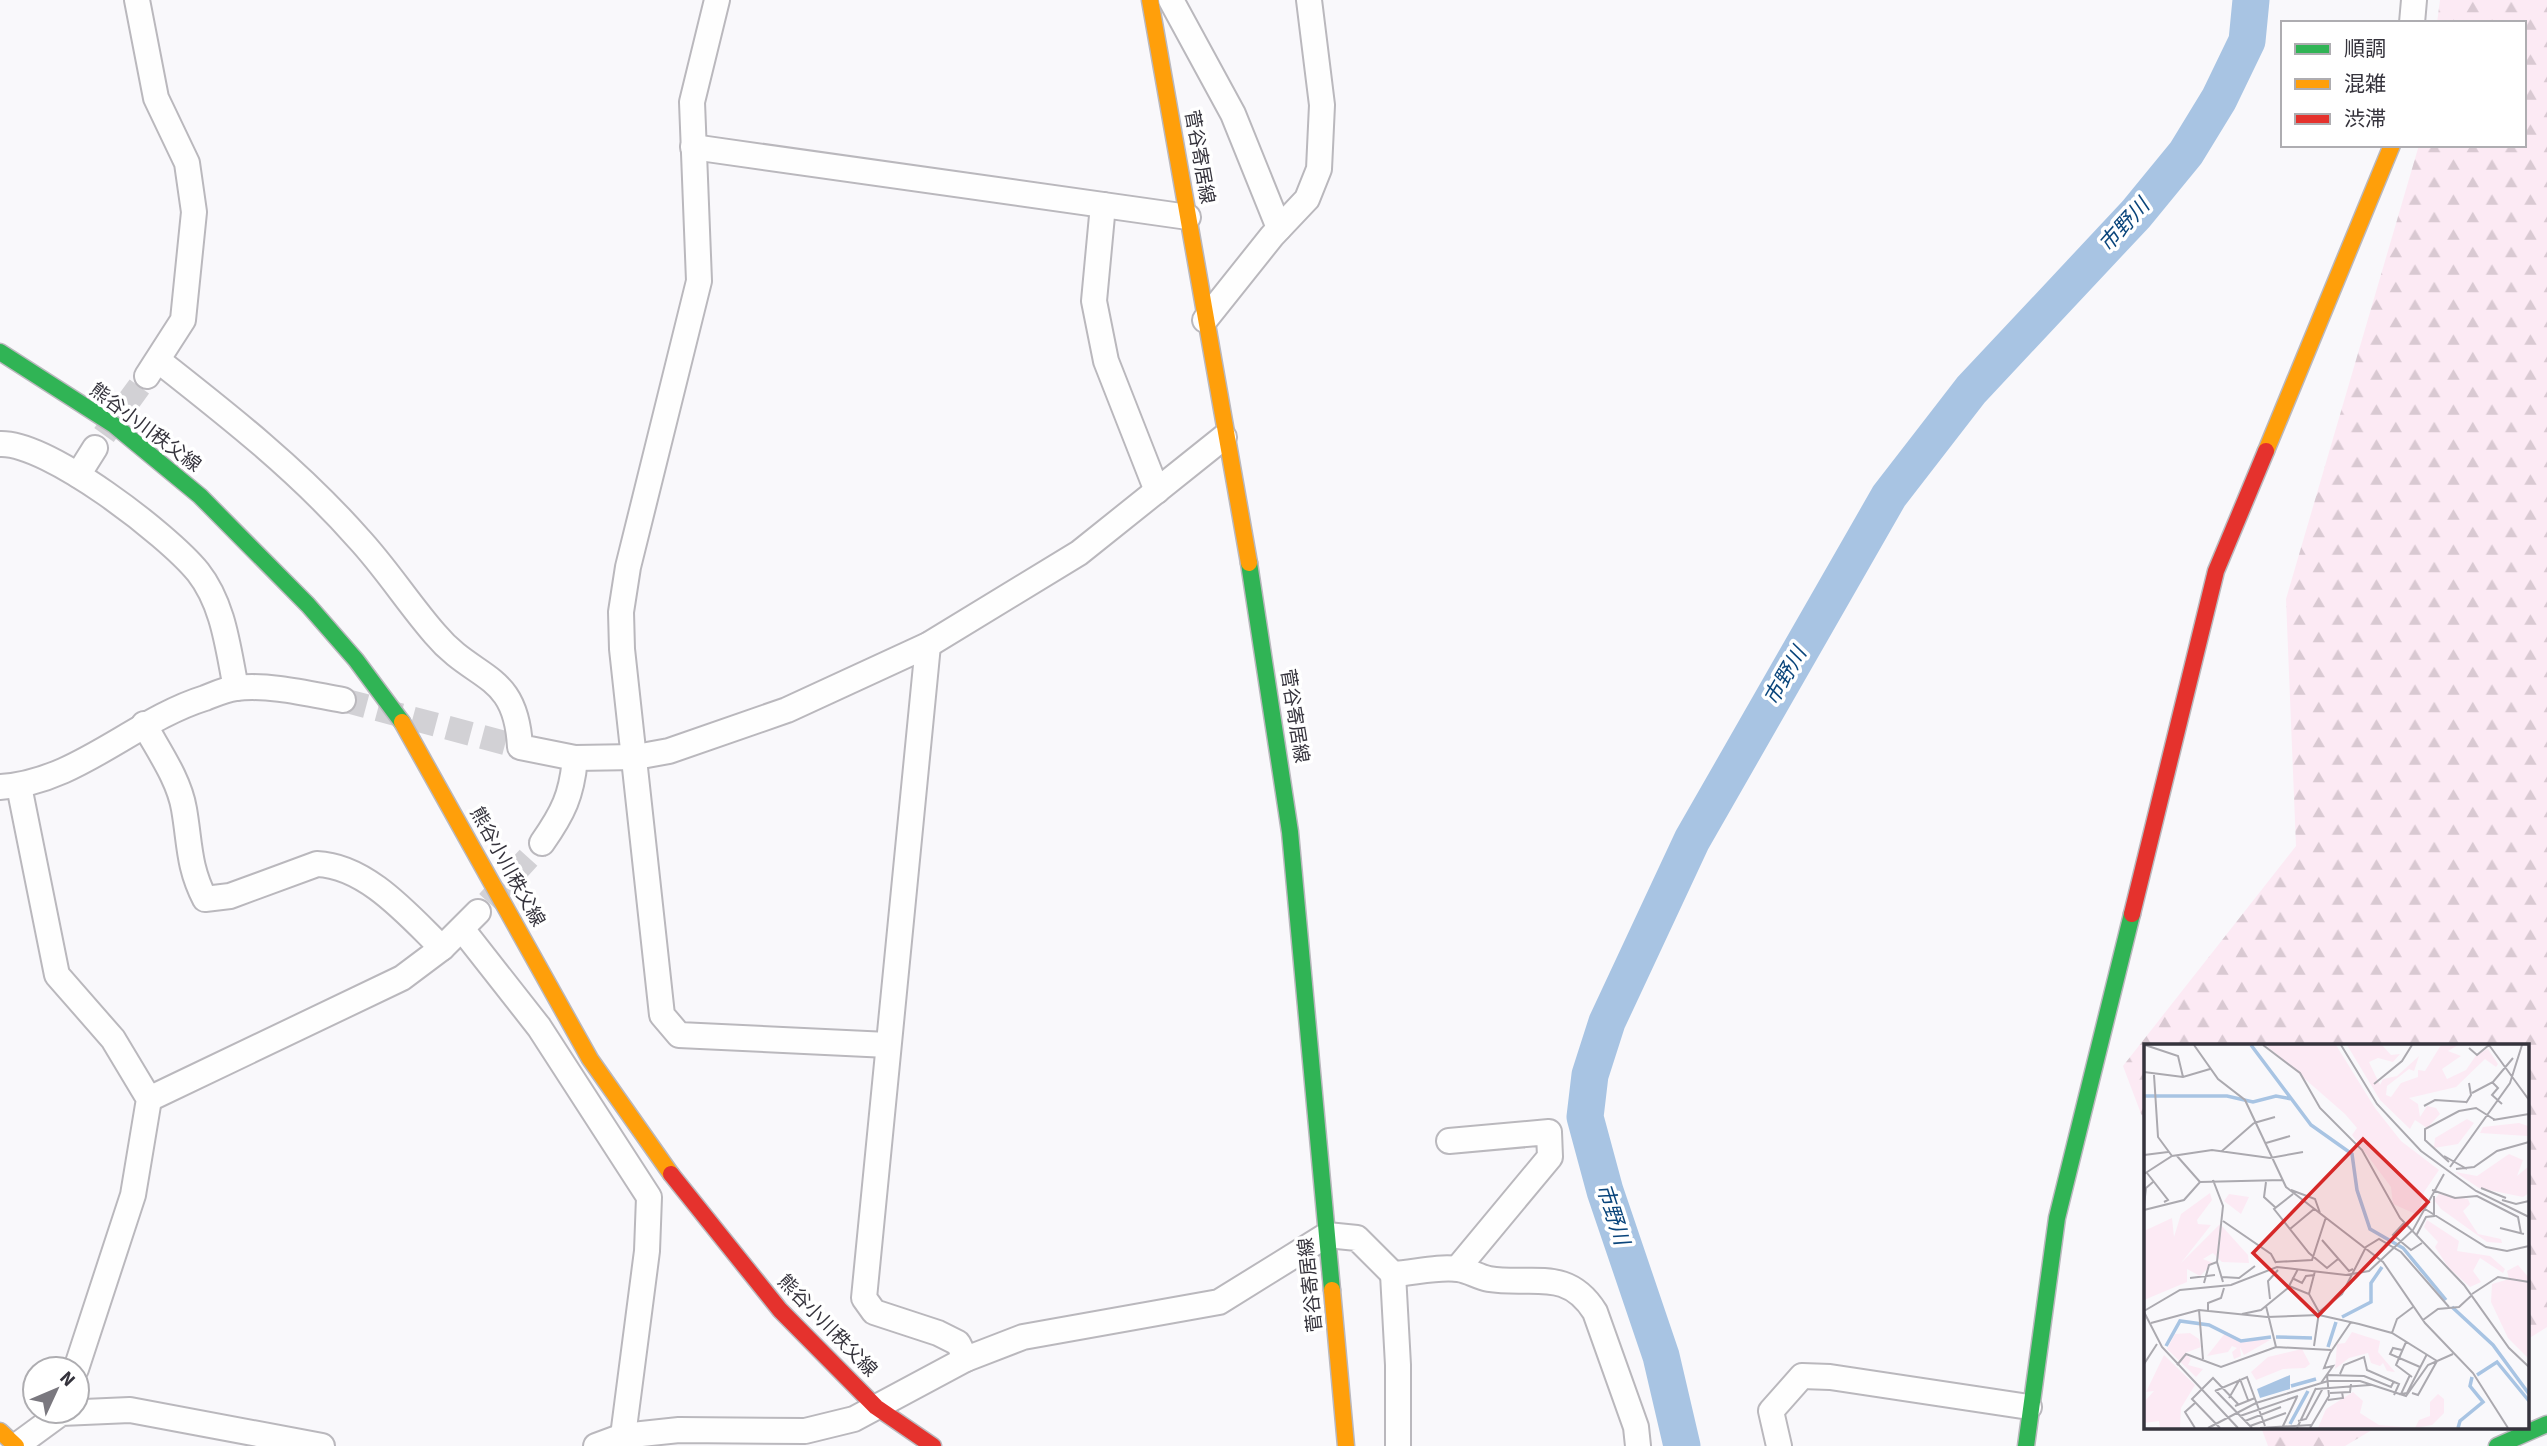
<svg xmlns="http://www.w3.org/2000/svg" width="2547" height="1446" font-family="'Source Sans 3','Noto Sans JP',sans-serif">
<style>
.forest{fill:url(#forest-firs)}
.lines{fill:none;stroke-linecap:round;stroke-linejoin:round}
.river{stroke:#a8c4e3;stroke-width:37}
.street-tunnel{stroke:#d2d1d5;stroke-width:24;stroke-dasharray:24 12;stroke-linecap:butt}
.street-casing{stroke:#bab8bd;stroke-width:28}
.fast-casing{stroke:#bab8bd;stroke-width:19}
.slow-casing{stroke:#bab8bd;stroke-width:19}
.jam-casing{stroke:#bab8bd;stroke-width:19}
.street{stroke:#fefefe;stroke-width:24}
.fast{stroke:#30b455;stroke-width:16}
.slow{stroke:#ff9f0a;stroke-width:16}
.jam{stroke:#e5322d;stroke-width:16}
.labels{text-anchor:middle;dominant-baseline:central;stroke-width:7;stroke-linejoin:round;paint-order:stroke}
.street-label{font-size:19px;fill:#35333c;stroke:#fff}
.water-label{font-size:21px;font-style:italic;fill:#0a457b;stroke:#fff}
.inset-river{fill:none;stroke:#a8c4e3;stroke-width:3.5}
.inset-road{fill:none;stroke:#aba9af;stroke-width:2}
.view{fill:#d62828;fill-opacity:0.15;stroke:#d62828;stroke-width:3.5}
.inset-edge{fill:none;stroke:#35333c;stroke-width:3.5}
</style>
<defs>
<pattern id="forest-firs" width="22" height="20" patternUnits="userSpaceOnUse" patternTransform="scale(1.75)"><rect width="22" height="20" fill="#fceaf4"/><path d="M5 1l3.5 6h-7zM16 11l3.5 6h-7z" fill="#d9c9d2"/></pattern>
</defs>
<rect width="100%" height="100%" fill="#f9f8fb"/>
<g class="forest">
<path d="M 2440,0 L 2547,0 L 2547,1327 L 2528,1339 L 2528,1045 L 2146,1045 L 2146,1127 L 2123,1066 L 2296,846 L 2286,599 L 2419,145 L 2524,145 L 2524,23 L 2437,23 Z"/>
<path d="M 2261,1427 L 2377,1427 L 2345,1446 L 2268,1446 Z"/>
</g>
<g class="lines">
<path class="river" d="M 1682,1446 L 1661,1356 L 1605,1191 L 1585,1117 L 1590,1075 L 1607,1022 L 1692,840 L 1889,496 L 1971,390 L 2136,214 L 2186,153 L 2219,99 L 2247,41 L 2251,0"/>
<g class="street-tunnel">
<path d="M 104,435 L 147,376"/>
<path d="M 343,700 L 520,747"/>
<path d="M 488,902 L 542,843"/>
</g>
<defs>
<g id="street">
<path d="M 137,0 L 156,98 L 187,163 L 194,212 L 183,320 L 147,376"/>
<path d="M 717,0 L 692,102 L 699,281 L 628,567 L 621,612 L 622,649 L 662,1015 L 679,1035 L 888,1045"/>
<path d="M 1171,0 L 1233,114 L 1279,228"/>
<path d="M 2412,23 L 2414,0"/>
<path d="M 693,147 L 1188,217"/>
<path d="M 1103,205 L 1094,301 L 1106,361 L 1157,491"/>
<path d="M 1205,320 L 1272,236 L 1307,199 L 1319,169 L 1322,105 L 1309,0"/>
<path d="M 159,361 C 229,416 299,471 358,538 C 386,568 408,603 435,634 C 475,682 516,671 520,747 L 575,758 L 636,757 L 669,751 L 787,710 L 928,645 L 1079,553 L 1224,437"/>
<path d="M 0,444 C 48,442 168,535 198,572 C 224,605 228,649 236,688"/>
<path d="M 78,475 L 95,448"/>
<path d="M 928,645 L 864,1298 L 874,1312 L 938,1333 L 958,1343 L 966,1359"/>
<path d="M 144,724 C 158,750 179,779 184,809 C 190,843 188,866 205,899 L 230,896 L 317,864 C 367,866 409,916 442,948"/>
<path d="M 19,786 L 57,975 L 113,1039 L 149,1099 L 133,1195 L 76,1369"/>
<path d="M 0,787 C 76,783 134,720 205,698 C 215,694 226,689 236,688 C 270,684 309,694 343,700"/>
<path d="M 542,843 C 563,813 572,795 575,758"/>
<path d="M 462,929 L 539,1027 L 649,1197 L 647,1251 L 623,1436"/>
<path d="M 149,1099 L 402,978 L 442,948 L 478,912"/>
<path d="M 1449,1141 L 1549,1132 L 1550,1157 L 1457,1269"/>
<path d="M 1393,1274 L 1398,1365 L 1398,1446"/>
<path d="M 16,1446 L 61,1413 L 130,1410 L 322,1446"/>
<path d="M 596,1446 L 623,1436 L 679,1430 L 805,1431 L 854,1419 L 966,1359 L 1023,1337 L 1219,1302 L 1327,1235 L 1357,1238 L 1393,1274 C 1413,1273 1438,1266 1458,1269 C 1468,1270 1478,1277 1489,1279 C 1532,1286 1567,1267 1595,1312 L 1636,1427 L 1638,1446"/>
<path d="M 1779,1446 L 1771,1411 L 1802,1376 L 1830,1377 L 2029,1407"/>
</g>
<g id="fast">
<path d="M 0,352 L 114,425 L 200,496 L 308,605 L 356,660 L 402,722"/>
<path d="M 1249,563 L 1290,832 L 1332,1290"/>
<path d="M 2026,1446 L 2057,1218 L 2132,914"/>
<path d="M 2497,1446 L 2547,1424"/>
</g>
<g id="slow">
<path d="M 1150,0 L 1249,563"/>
<path d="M 2266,451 L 2392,145"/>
<path d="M 402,722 L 590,1059 L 671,1174"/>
<path d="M 1332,1290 L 1346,1446"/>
<path d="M 0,1431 L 16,1446"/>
</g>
<g id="jam">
<path d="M 2132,914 L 2216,571 L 2266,451"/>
<path d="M 671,1174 L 780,1310 L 876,1407 L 933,1446"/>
</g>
</defs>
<use href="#street" class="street-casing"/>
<use href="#fast" class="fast-casing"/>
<use href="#slow" class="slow-casing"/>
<use href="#jam" class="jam-casing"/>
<use href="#street" class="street"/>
<use href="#fast" class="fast"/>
<use href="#slow" class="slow"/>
<use href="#jam" class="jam"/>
</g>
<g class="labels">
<g class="street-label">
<text transform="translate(1199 157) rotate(80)">菅谷寄居線</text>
<text transform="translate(145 428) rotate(37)">熊谷小川秩父線</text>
<text transform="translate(1294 716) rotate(81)">菅谷寄居線</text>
<text transform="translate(507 867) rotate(61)">熊谷小川秩父線</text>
<text transform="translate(1311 1285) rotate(-96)">菅谷寄居線</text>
<text transform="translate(827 1326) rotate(46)">熊谷小川秩父線</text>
</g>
<g class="water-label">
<text transform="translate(2124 225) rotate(-48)">市野川</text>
<text transform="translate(1785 676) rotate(-60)">市野川</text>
<text transform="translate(1613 1214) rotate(72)">市野川</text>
</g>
</g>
<g transform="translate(2144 1044)">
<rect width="385" height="385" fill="#f9f8fb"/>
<path d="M 122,1 L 192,1 L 231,64 L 257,97 L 295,126 L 280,148 L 274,171 L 249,160 L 247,143 L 208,91 L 213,84 L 201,70 ZM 203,1 L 238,1 L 247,11 L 256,10 L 249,18 L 234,14 L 225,18 L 236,41 L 239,35 L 253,32 L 275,12 L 270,27 L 265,25 L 243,42 L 242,51 L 247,53 L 257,39 L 274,33 L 274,26 L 281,27 L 297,1 L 314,1 L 304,7 L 317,12 L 298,25 L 303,35 L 322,26 L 333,10 L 344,5 L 354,20 L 352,23 L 341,15 L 312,43 L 265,54 L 274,60 L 276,73 L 283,62 L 292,64 L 296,70 L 283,84 L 271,76 L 266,85 L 236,56 ZM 323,75 L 330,79 L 314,100 L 290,104 L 291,94 ZM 375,79 L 384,82 L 384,92 L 336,89 L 339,83 ZM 365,110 L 379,116 L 373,132 L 385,122 L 385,149 L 379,153 L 335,144 L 311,128 L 333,132 ZM 66,149 L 68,156 L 53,176 L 54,180 L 67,181 L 37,219 L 76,180 L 104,211 L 105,219 L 78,218 L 69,209 L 59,215 L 69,219 L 56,232 L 43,225 L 43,238 L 0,256 L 0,187 L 28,174 L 30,193 L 37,170 ZM 85,150 L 105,153 L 97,170 L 80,157 ZM 295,150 L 324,155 L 326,160 L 319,167 L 334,190 L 357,195 L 358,199 L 343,198 L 297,165 L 290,156 ZM 283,176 L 315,197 L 313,207 L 346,212 L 361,225 L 359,229 L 336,214 L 329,227 L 337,238 L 326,243 L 304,223 L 291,203 L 294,198 L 280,183 ZM 374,221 L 385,234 L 385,315 L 364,294 L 347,258 L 348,240 L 365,235 L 363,227 ZM 82,288 L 97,295 L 126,296 L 100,311 L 96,303 L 97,312 L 90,315 L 88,308 L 93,304 L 88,302 L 84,308 L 63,312 ZM 208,288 L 236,297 L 234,308 L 251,328 L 243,327 L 239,319 L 236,322 L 227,319 L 224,309 L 205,314 L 191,325 L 193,300 L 201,299 ZM 46,289 L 55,295 L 57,303 L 41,309 L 47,315 L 44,321 L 59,325 L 52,333 L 23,305 L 31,290 ZM 158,305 L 166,320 L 161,324 L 139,325 L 112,336 L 107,328 L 124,313 ZM 20,311 L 51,341 L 37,364 L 36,383 L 43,384 L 16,384 L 15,377 L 0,379 L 0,358 L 10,347 L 2,348 ZM 209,348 L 219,357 L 216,369 L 235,381 L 270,384 L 174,384 L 182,365 ZM 294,350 L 300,355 L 300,369 L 288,381 L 271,384 L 275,376 L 286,372 L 286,358 Z" fill="#fceaf4"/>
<path d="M 146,331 L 146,345 L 116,354 L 113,345 Z" fill="#a8c4e3"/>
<path class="inset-river" d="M 107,1 L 167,81 L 208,110 L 213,146 L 226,185 L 259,204 L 302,256M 0,52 L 83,52 L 109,58 L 132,52 L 148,55M 308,263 L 349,301 L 385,350M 198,273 L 227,258 L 227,239 L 238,223M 132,293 L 168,294M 22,302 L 36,277 L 65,281 L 97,297 L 127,293M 184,303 L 192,278M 333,331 L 353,318 L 385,357M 147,342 L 172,335M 146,380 L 164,347M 314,384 L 316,377 L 339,358 L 326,342 L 328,333"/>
<path class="inset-road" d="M 1,1 L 34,12 L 39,33M 50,1 L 74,35 L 101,56 L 142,143 L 239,218 L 281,279 L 329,329 L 364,384M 119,1 L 156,29 L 176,64 L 218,106 L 256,174 L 320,241 L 365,304 L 385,323M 197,1 L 233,60 L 277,107 L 332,147 L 385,173M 345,1 L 385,56M 325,4 L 333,11 L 345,1M 0,28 L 39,33 L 66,25M 10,31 L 14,93 L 28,112M 348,38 L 354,44 L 348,51 L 358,60M 230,40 L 258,17 L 268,1M 328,49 L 349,38 L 369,14M 322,59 L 327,51 L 325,39M 280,62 L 291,56 L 322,58M 349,76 L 385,70M 110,79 L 131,73M 122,99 L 146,92M 78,107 L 110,79M 0,111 L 24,108M 33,112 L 56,138M 300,112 L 323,125M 305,118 L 281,96 L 281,85 L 315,67 L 332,64 L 351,76M 306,123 L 366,39 L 378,1M 312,125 L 330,123 L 353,107 L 385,98M 3,129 L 24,156 L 20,158M 0,130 L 28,112 L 68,106 L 126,114 L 159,108M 69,136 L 79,162 L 73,218 L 79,238M 122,138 L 120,153 L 132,164M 337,144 L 362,154M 147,146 L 171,155 L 176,169M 288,146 L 311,154 L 333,152 L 374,173 L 377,189M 149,150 L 130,165 L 165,209 L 183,224 L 194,215M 358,156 L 372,160 L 385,157M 0,161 L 2,144 L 9,138M 281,165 L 342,203 L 363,207 L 385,202M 0,166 L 40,156 L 56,138 L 139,136M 79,177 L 127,210 L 132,219M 260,179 L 249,191 L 267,206 L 278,199M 356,184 L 380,190M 146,185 L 170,165M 272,192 L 282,173 L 290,172 L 290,152M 178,196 L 205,227 L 209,225M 132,218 L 168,216 L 182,173M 78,233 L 95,234 L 111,222M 46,234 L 71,231M 148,234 L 158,239 L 162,232 L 171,231M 60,239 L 65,221 L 73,218M 145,242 L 165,250 L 175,268M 165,250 L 171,227M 328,250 L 354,233 L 385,238M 126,255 L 124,237 L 134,226M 122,262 L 132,303M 55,266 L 59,315M 0,267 L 36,246 L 87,241 L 133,223 L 202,231 L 225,227 L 269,186 L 300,130M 64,267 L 64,259 L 77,254 L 80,244M 0,268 L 18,303 L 94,384M 98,270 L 117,266 L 144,244 L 154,225M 279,276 L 294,265 L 315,263 L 328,251M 7,279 L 55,266 L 123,273 L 175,271 L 215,280 L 248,289 L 293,317 L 274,351 L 268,349M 248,289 L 253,275 L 269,263M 262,298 L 252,321 L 268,333M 170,302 L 175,268 L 198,250 L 222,203 L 235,195 L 257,208 L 305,263M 258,306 L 249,304 L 246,310 L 276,323M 0,320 L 13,300M 33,321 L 42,310 L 77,323 L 132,303 L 187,306M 196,330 L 200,321 L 220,313 L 223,326 L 255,340 L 250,351M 266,331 L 257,350 L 263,349 L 283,310M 96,335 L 104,356M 177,339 L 189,322 L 180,324 L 186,309 L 207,278M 172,345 L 226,341M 71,346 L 108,384M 71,347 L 103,333 L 121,382M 186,349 L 206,348 L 207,340M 85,354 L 96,335M 184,356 L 199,354 L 198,348M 91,362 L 111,354M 96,372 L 154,352M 101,377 L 137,363M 154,377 L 162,375 L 179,344M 106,382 L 142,369M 51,384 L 41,368 L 51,359M 64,384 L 112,359 L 184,337 L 216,337 L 262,352 L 284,321 L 309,310M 76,384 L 48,355 L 69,334 L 94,360M 116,384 L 167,381M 138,384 L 153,353M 153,384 L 172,344M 166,384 L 185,352 L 183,331 L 220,332 L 247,343 L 250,337"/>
<path class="view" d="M 219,95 L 284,158 L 174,272 L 109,209 Z"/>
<rect width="385" height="385" class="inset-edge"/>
</g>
<rect x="2281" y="21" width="245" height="126" fill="#ffffff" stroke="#aeadb1" stroke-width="2"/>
<rect x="2295" y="44" width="35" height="10" fill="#30b455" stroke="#aeadb1" stroke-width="2"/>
<text x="2344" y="56" font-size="21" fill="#35333c">順調</text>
<rect x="2295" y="79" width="35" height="10" fill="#ff9f0a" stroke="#aeadb1" stroke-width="2"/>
<text x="2344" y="91" font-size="21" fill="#35333c">混雑</text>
<rect x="2295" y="114" width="35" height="10" fill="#e5322d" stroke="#aeadb1" stroke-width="2"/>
<text x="2344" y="126" font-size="21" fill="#35333c">渋滞</text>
<g transform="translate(56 1390) rotate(46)"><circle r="33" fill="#ffffff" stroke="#aeadb1" stroke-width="2"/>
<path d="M0-5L12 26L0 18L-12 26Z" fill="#7a787f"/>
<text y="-10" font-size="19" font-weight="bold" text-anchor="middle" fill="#35333c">N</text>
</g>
</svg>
